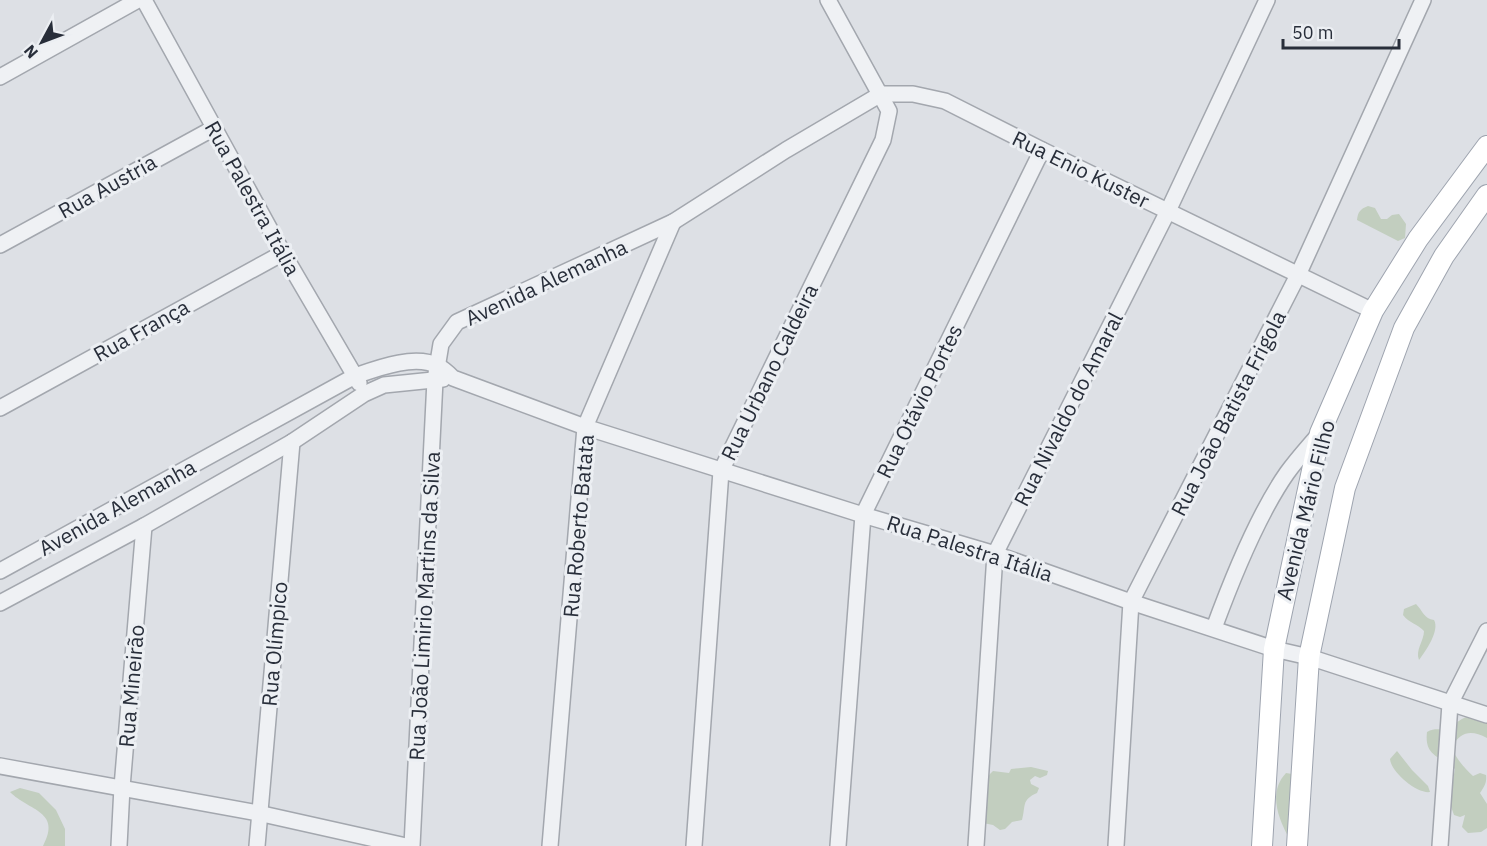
<svg xmlns="http://www.w3.org/2000/svg" width="1487" height="846" font-family="'IBM Plex Sans',sans-serif">
<style>
.green{fill:#c2cebf}
.lines{fill:none;stroke-linecap:round;stroke-linejoin:round}
.minor-casing{stroke:#a3a7ae;stroke-width:18}
.major-casing{stroke:#9ea4af;stroke-width:22}
.minor{stroke:#eff1f4;stroke-width:15}
.major{stroke:#fff;stroke-width:20}
.labels{text-anchor:middle;dominant-baseline:central;stroke-width:6;stroke-linejoin:round;paint-order:stroke}
.street-label{font-size:21px;fill:#282e3a;stroke:#eceff3}
</style>
<rect width="100%" height="100%" fill="#dde0e5"/>
<g class="green">
<path d="M 1368,206 L 1375,208 L 1381,219 L 1387,219 L 1392,215 L 1399,214 L 1406,224 L 1405,238 L 1398,241 L 1357,220 C 1358,212 1360,209 1368,206 Z"/>
<path d="M 1416,604 C 1423,611 1424,619 1434,620 C 1440,630 1426,651 1419,660 C 1415,650 1424,641 1424,631 C 1418,624 1409,623 1403,615 L 1404,609 Z"/>
<path d="M 1472,716 L 1487,723 L 1487,738 C 1471,730 1462,731 1451,747 C 1456,758 1464,768 1473,776 L 1480,773 L 1486,775 C 1487,783 1484,787 1480,793 L 1487,804 L 1487,828 L 1481,832 L 1468,833 L 1462,827 L 1465,815 L 1460,817 L 1454,815 L 1449,801 L 1455,769 C 1441,756 1424,757 1427,732 C 1435,727 1440,731 1448,728 C 1457,724 1460,717 1472,716 Z"/>
<path d="M 1397,751 L 1412,770 L 1428,786 L 1430,792 C 1417,794 1391,772 1390,759 Z"/>
<path d="M 1031,767 L 1048,771 L 1047,775 L 1040,778 L 1035,776 L 1030,780 L 1031,784 L 1039,788 L 1037,793 C 1021,800 1026,806 1022,820 L 1012,822 L 1005,829 L 1000,830 L 993,825 L 983,823 C 983,805 979,783 993,771 L 1009,773 L 1011,769 Z"/>
<path d="M 1286,773 L 1292,774 L 1289,838 C 1278,818 1268,792 1286,773 Z"/>
<path d="M 20,788 L 39,793 L 56,810 L 65,829 L 65,846 L 43,846 C 62,811 29,811 10,792 Z"/>
</g>
<g class="lines">
<defs>
<g id="minor">
<path d="M 144,0 L 283,253 L 359,383"/>
<path d="M 0,77 L 138,0"/>
<path d="M 881,94 L 913,94 L 945,101 L 1042,150 L 1373,311"/>
<path d="M 0,245 L 214,128"/>
<path d="M 0,408 L 283,253"/>
<path d="M 0,571 L 355,376 C 378,368 415,354 438,366 C 444,369 449,374 453,378 L 585,427 L 863,515 L 995,554 L 1131,602 L 1274,649 L 1309,657 L 1487,715"/>
<path d="M 0,603 L 144,526 L 292,442 L 364,394 L 384,385 L 443,379"/>
<path d="M 1214,628 C 1232,579 1257,516 1287,473 C 1297,459 1309,446 1320,433"/>
<path d="M 0,766 L 258,813 L 406,846"/>
<path d="M 119,846 L 122,787 L 144,526"/>
<path d="M 257,846 L 292,442"/>
<path d="M 412,846 L 435,380 L 441,344 L 457,322 L 673,222 L 786,150 L 881,94"/>
<path d="M 550,846 L 585,427 L 673,222"/>
<path d="M 694,846 L 721,471 L 883,140 L 889,111 L 828,0"/>
<path d="M 838,846 L 863,515 L 1042,150"/>
<path d="M 976,846 L 995,554 L 1168,211 L 1267,0"/>
<path d="M 1116,846 L 1131,602 L 1298,275 L 1423,0"/>
<path d="M 1440,846 L 1450,704 L 1487,631"/>
</g>
<g id="major">
<path d="M 1262,846 L 1274,649 L 1320,433 L 1373,311 L 1418,239 L 1487,146"/>
<path d="M 1297,846 L 1309,657 L 1345,488 L 1404,328 L 1444,256 L 1487,195"/>
</g>
</defs>
<use href="#minor" class="minor-casing"/>
<use href="#major" class="major-casing"/>
<use href="#minor" class="minor"/>
<use href="#major" class="major"/>
</g>
<g class="labels">
<g class="street-label">
<text transform="translate(1081 169) rotate(26)">Rua Enio Kuster</text>
<text transform="translate(107 186) rotate(-29)">Rua Austria</text>
<text transform="translate(253 198) rotate(61)">Rua Palestra Itália</text>
<text transform="translate(546 282) rotate(-25)">Avenida Alemanha</text>
<text transform="translate(141 330) rotate(-29)">Rua França</text>
<text transform="translate(769 372) rotate(-64)">Rua Urbano Caldeira</text>
<text transform="translate(919 401) rotate(-64)">Rua Otávio Portes</text>
<text transform="translate(1068 409) rotate(-63)">Rua Nivaldo do Amaral</text>
<text transform="translate(1228 413) rotate(-63)">Rua João Batista Frigola</text>
<text transform="translate(117 507) rotate(-29)">Avenida Alemanha</text>
<text transform="translate(1305 510) rotate(-76)">Avenida Mário Filho</text>
<text transform="translate(578 526) rotate(-85)">Rua Roberto Batata</text>
<text transform="translate(970 548) rotate(18)">Rua Palestra Itália</text>
<text transform="translate(424 606) rotate(-87)">Rua João Limirio Martins da Silva</text>
<text transform="translate(274 644) rotate(-85)">Rua Olímpico</text>
<text transform="translate(131 686) rotate(-85)">Rua Mineirão</text>
</g>
</g>
<g transform="translate(42 42) rotate(229)" stroke="#eceff3" stroke-width="4.5" paint-order="stroke">
<path d="M0-4.5L10 22L0 15L-10 22Z" fill="#282e3a"/>
<text y="-9" font-size="16" font-weight="bold" text-anchor="middle" fill="#282e3a">N</text>
</g>
<path d="M1283 39v9h116v-9" fill="none" stroke="#282e3a" stroke-width="3"/>
<text x="1292" y="39" font-size="18" fill="#282e3a" stroke="#eceff3" stroke-width="4.5" paint-order="stroke">50 m</text>
</svg>
